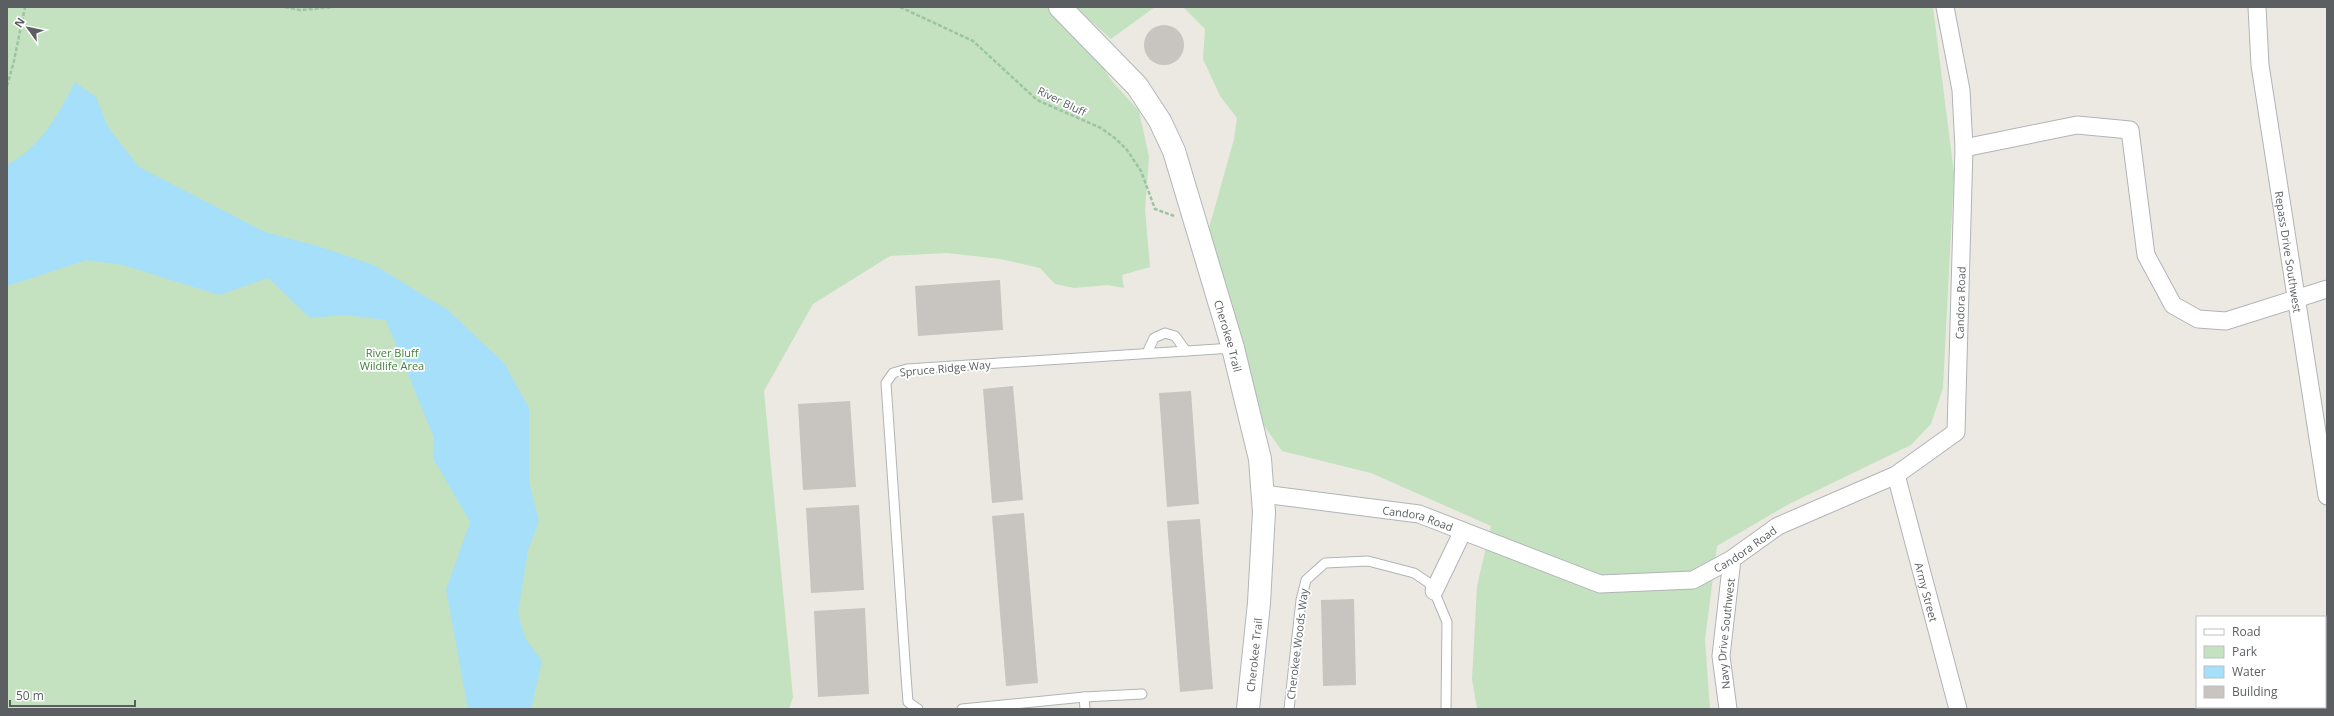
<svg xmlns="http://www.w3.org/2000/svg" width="2334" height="716" font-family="'Open Sans',sans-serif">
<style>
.green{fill:#c4e2c0}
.water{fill:#a6dff9}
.building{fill:#c8c4c0}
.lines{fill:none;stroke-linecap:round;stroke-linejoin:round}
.lane-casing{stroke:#b0b4b7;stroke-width:11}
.street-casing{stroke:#b0b4b7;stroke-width:19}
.secondary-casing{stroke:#b2b6b9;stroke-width:24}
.path{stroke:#9bc5a2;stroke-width:2.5;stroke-dasharray:4 2;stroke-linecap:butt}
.lane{stroke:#fff;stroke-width:9}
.street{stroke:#fff;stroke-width:17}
.secondary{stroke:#fff;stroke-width:22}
.labels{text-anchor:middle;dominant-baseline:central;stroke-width:3.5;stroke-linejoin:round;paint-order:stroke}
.street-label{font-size:11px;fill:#5b5f62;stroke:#fff}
.park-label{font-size:11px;fill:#40813b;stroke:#fff}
</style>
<rect width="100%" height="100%" fill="#ece9e2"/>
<g class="green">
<path d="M 7,7 L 1155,7 L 1111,39 L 1083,14 L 1076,23 L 1111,80 L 1139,111 L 1149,157 L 1145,209 L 1150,267 L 1122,275 L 1124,288 L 1108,285 L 1074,288 L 1055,284 L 1040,268 L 1000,259 L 947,253 L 890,256 L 813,304 L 764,391 L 793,697 L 789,709 L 7,709 Z"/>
<path d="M 1183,7 L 1933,7 L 1954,173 L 1943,388 L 1931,424 L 1911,445 L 1789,504 L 1717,546 L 1705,640 L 1710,709 L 1477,709 L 1472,679 L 1477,586 L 1491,526 L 1371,473 L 1282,451 L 1260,420 L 1237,325 L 1209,228 L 1234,139 L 1237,118 L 1220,96 L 1203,59 L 1205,29 Z"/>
</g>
<path class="water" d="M 75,82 L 96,97 L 108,127 L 139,167 L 265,232 L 318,246 L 374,265 L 448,310 L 505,364 L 529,408 L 529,482 L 539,521 L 528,550 L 518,613 L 525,638 L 542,661 L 531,709 L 468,709 L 446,590 L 470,522 L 433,458 L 434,438 L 386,320 L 344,315 L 310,318 L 268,278 L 219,295 L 123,265 L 87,260 L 7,286 L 7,165 C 42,146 57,116 75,82 Z"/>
<g class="building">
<circle cx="1164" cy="45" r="20"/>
<path d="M 1000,280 L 1003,330 L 918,336 L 915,286 Z"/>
<path d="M 1013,386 L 1023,500 L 992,503 L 983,389 Z"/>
<path d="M 1191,391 L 1199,504 L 1167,507 L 1159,393 Z"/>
<path d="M 850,401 L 856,487 L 803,490 L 798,404 Z"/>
<path d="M 859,505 L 864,590 L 811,593 L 806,508 Z"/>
<path d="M 1024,513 L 1038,683 L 1006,686 L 992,516 Z"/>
<path d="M 1200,519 L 1213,689 L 1180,692 L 1167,521 Z"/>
<path d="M 1354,599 L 1356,685 L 1323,686 L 1321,600 Z"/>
<path d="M 865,608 L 869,694 L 818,697 L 814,611 Z"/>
</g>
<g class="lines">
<defs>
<g id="lane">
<path d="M 1147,353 L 1154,338 L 1165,333 L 1175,336 L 1186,351"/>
<path d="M 1084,697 L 1085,709"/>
<path d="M 918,709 L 908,702 L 906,676 L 886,383 L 893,373 L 907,369 L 1233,348"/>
<path d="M 962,709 L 1084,697 L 1142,694"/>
<path d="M 1289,709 L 1301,600 L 1306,580 L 1325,563 L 1368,561 L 1414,573 L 1429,583 L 1434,591 L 1447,622 L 1446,709"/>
</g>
<g id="street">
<path id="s1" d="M 2257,7 L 2260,65 L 2327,496"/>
<path d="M 1964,148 L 2077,125 L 2130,130 L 2146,255 L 2173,305 L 2198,319 L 2226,321 L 2327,289"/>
<path id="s2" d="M 1896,475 L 1958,709"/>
<path id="s3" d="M 1263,494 L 1419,514 L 1600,584 L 1693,580 L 1732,559 L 1778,526 L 1896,475 L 1956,432 L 1964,148 L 1961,90 L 1945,7"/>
<path d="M 1434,591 L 1463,531"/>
<path id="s4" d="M 1728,709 L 1721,656 L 1732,559"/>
</g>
<g id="secondary">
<path id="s5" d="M 1060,7 L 1137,86 L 1160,121 L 1174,151 L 1233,348 L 1260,459 L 1264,512 L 1259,603 L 1248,709"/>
</g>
</defs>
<use href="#lane" class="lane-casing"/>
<use href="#street" class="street-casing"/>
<use href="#secondary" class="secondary-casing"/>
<g class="path">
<path d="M 285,7 L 300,10 L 334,7"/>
<path d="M 900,7 L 973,41 L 1037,100 L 1101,128 L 1116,139 L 1127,150 L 1141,171 L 1155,209 L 1174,216"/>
<path d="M 7,86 L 14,61 L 25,7"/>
</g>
<use href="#lane" class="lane"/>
<use href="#street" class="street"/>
<use href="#secondary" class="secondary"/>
</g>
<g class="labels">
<g class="street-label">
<text transform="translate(1062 101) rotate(26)">River Bluff</text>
<text stroke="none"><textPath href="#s1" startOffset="247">Repass Drive Southwest</textPath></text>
<text stroke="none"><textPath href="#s3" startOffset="877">Candora Road</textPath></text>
<text stroke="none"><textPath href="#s5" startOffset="378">Cherokee Trail</textPath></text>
<text transform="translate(945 368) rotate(-5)">Spruce Ridge Way</text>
<text stroke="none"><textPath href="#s3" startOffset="157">Candora Road</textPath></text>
<text stroke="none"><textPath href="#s3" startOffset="505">Candora Road</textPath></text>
<text stroke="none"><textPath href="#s2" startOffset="121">Army Street</textPath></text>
<text stroke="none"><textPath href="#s4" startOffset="76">Navy Drive Southwest</textPath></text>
<text transform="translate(1297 644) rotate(-83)">Cherokee Woods Way</text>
<text transform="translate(1254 655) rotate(-84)">Cherokee Trail</text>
</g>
<g class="park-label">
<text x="392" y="352">River Bluff<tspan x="392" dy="13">Wildlife Area</tspan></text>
</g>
</g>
<rect width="2334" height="716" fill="none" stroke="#5b5f62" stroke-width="16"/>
<rect x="2196" y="616" width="130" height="92" fill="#ffffff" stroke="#bdbfc0"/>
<rect x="2204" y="629" width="20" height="6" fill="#ffffff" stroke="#bdbfc0"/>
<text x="2232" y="636" font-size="12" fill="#5b5f62">Road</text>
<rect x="2204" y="646" width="20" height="12" fill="#c4e2c0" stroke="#bdbfc0"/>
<text x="2232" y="656" font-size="12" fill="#5b5f62">Park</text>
<rect x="2204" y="666" width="20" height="12" fill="#a6dff9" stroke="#bdbfc0"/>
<text x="2232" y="676" font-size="12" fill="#5b5f62">Water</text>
<rect x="2204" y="686" width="20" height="12" fill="#c8c4c0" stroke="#bdbfc0"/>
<text x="2232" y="696" font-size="12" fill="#5b5f62">Building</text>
<g transform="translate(28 28) rotate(303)" stroke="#ffffff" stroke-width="3" paint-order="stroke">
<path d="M0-3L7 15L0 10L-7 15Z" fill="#5b5f62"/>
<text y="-6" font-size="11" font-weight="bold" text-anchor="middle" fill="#5b5f62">N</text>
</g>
<path d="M10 700v6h125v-6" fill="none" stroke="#5b5f62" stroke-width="2"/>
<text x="16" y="700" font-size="12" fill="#5b5f62" stroke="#ffffff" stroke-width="3" paint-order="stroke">50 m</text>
</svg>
